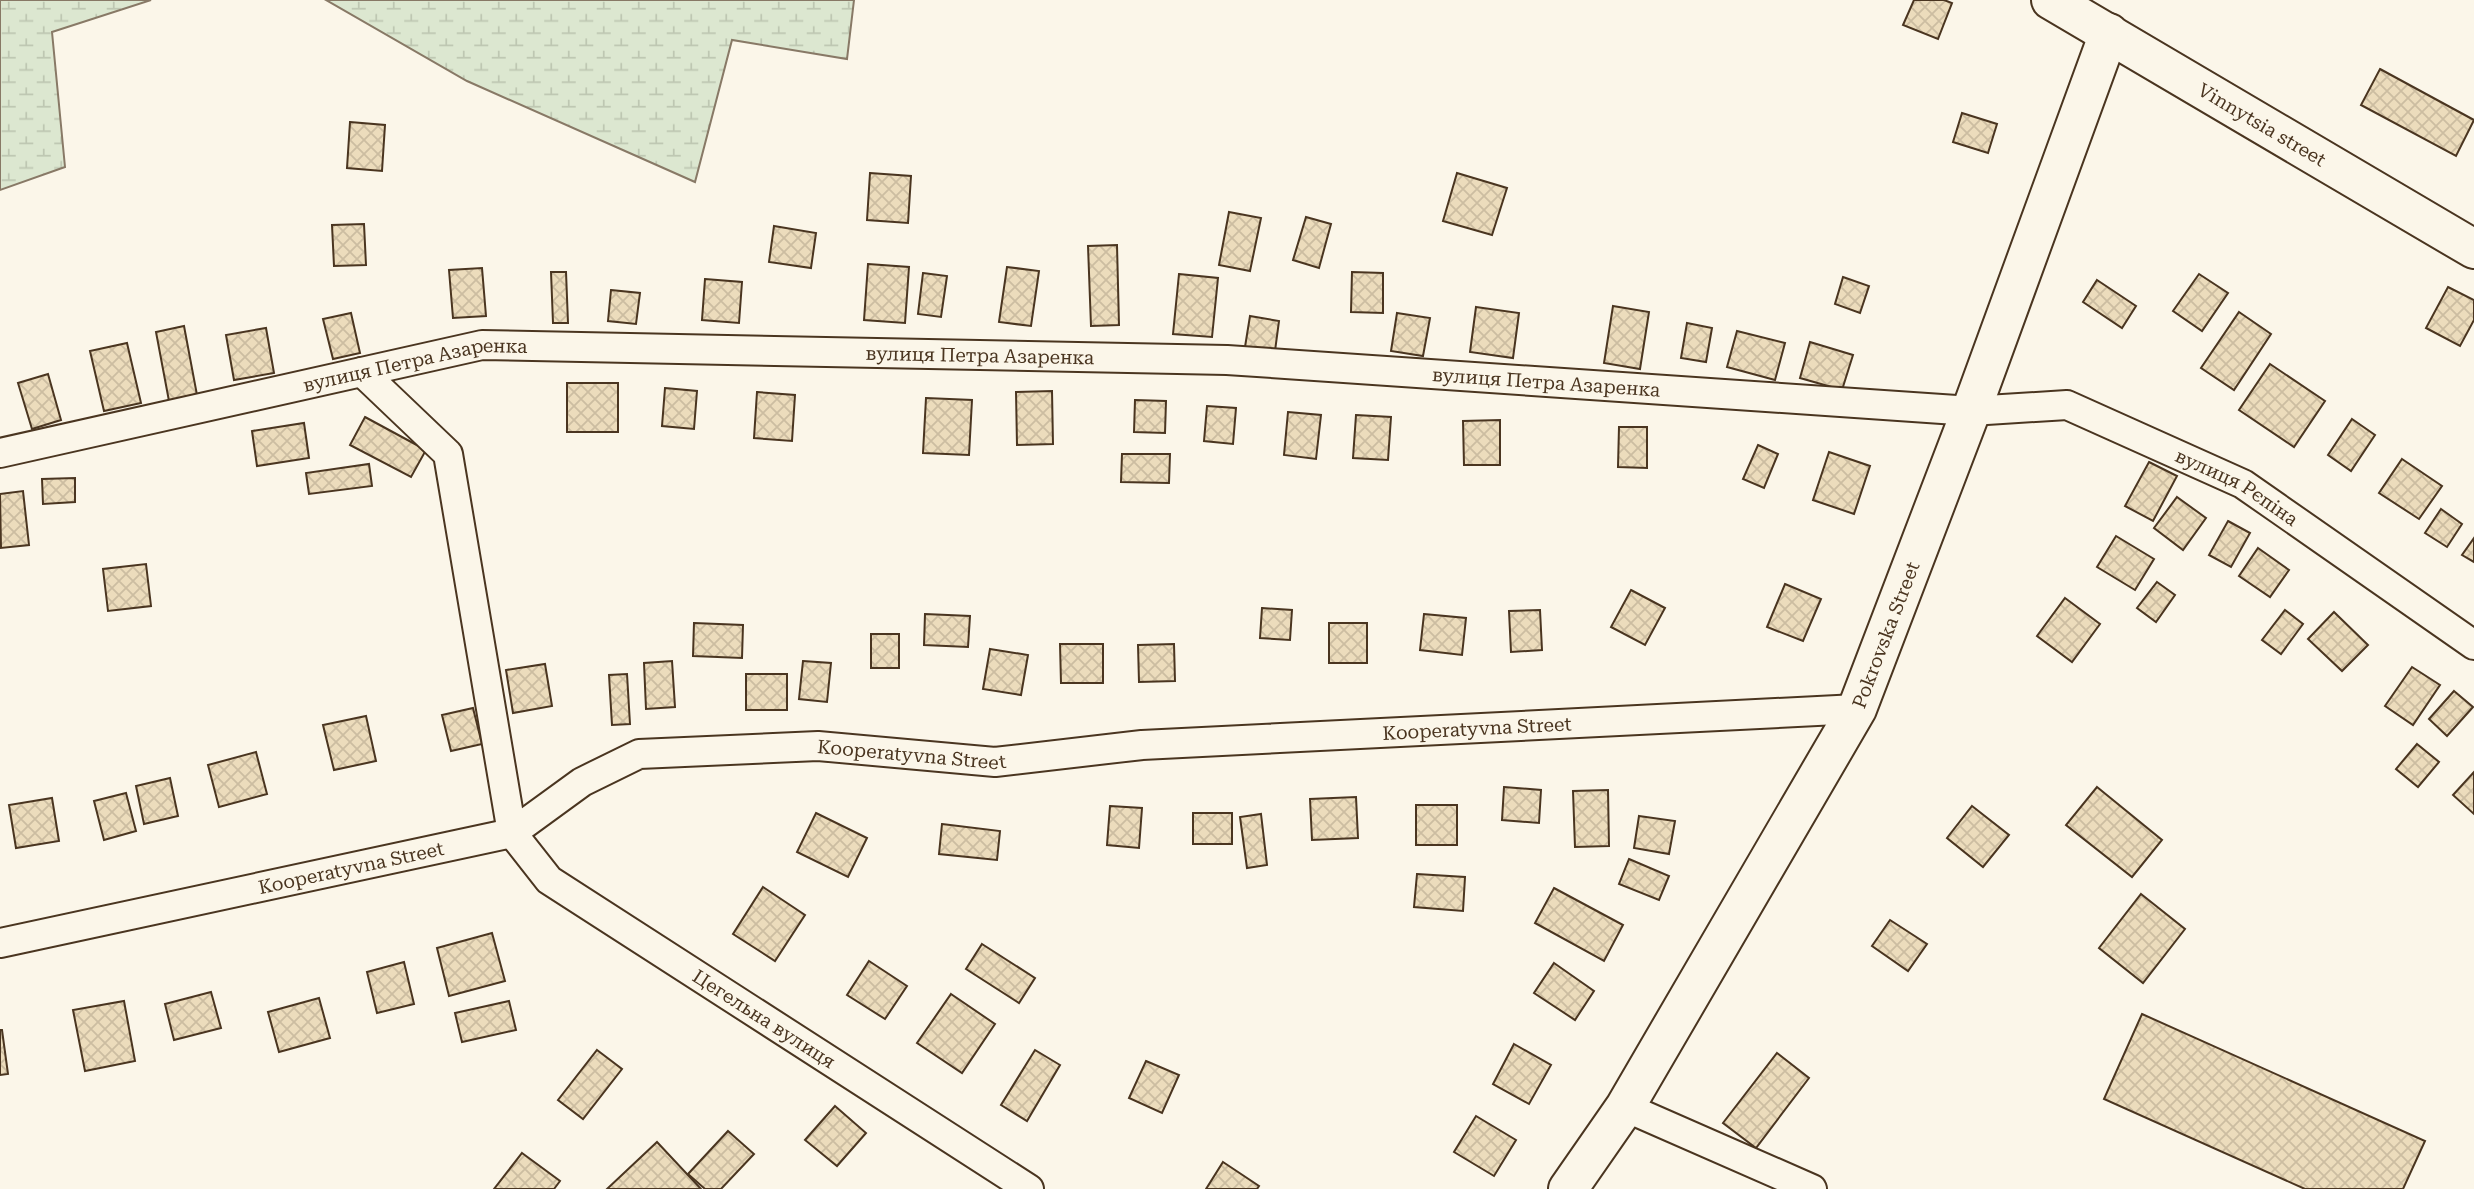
<svg xmlns="http://www.w3.org/2000/svg" width="2474" height="1189" font-family="'Roboto Serif',serif">
<style>
.wetland{fill:url(#wetland-marsh);stroke:#887966;stroke-width:2}
.building{fill:url(#building-cross-hatch);stroke:#4a3520;stroke-width:2}
.lines{fill:none;stroke-linecap:round;stroke-linejoin:round}
.street-casing{stroke:#4a3520;stroke-width:32}
.secondary-casing{stroke:#4a3520;stroke-width:42}
.street{stroke:#fbf6e9;stroke-width:28}
.secondary{stroke:#fbf6e9;stroke-width:38}
.labels{text-anchor:middle;dominant-baseline:central;stroke-width:5;stroke-linejoin:round;paint-order:stroke}
.street-label{font-size:19px;fill:#4a3520;stroke:#fbf6e9}
</style>
<defs>
<pattern id="wetland-marsh" width="20" height="14" patternUnits="userSpaceOnUse" patternTransform="scale(1.75)"><rect width="20" height="14" fill="#dce7d0"/><path d="M1 5h8M5 5V1M11 12h8M15 12V8" fill="none" stroke="#bec7b2"/></pattern>
<pattern id="building-cross-hatch" width="8" height="8" patternUnits="userSpaceOnUse" patternTransform="scale(1.75)"><rect width="8" height="8" fill="#ecdcbc"/><path d="M0 0l8 8M0 8l8-8" fill="none" stroke="#ccbda1"/></pattern>
</defs>
<rect width="100%" height="100%" fill="#fbf6e9"/>
<g class="wetland">
<path d="M 0,0 L 151,0 L 52,32 L 65,167 L 0,190 Z"/>
<path d="M 326,0 L 854,0 L 847,59 L 732,40 L 695,182 L 467,81 Z"/>
</g>
<g class="building">
<path d="M 1914,0 L 1944,0 L 1952,3 L 1938,39 L 1903,25 Z"/>
<path d="M 2380,69 L 2474,120 L 2456,156 L 2361,105 Z"/>
<path d="M 1962,113 L 1997,124 L 1988,153 L 1953,142 Z"/>
<path d="M 350,122 L 385,125 L 382,171 L 347,168 Z"/>
<path d="M 870,173 L 911,176 L 908,223 L 867,220 Z"/>
<path d="M 1457,173 L 1507,188 L 1492,235 L 1443,221 Z"/>
<path d="M 1229,212 L 1261,218 L 1250,271 L 1219,265 Z"/>
<path d="M 1306,217 L 1331,224 L 1319,268 L 1293,260 Z"/>
<path d="M 364,224 L 366,265 L 334,266 L 332,225 Z"/>
<path d="M 774,226 L 816,233 L 811,268 L 769,262 Z"/>
<path d="M 1117,245 L 1119,325 L 1091,326 L 1088,246 Z"/>
<path d="M 868,264 L 909,267 L 905,323 L 864,320 Z"/>
<path d="M 1007,267 L 1039,271 L 1031,326 L 999,322 Z"/>
<path d="M 482,268 L 486,316 L 453,318 L 449,270 Z"/>
<path d="M 551,272 L 566,272 L 568,323 L 553,323 Z"/>
<path d="M 1352,272 L 1383,273 L 1383,313 L 1351,312 Z"/>
<path d="M 923,273 L 947,276 L 941,317 L 918,314 Z"/>
<path d="M 1179,274 L 1218,278 L 1212,337 L 1173,334 Z"/>
<path d="M 2199,274 L 2228,293 L 2202,331 L 2173,311 Z"/>
<path d="M 1843,277 L 1869,286 L 1860,313 L 1835,304 Z"/>
<path d="M 705,279 L 742,282 L 739,323 L 702,320 Z"/>
<path d="M 2097,280 L 2136,306 L 2122,328 L 2083,302 Z"/>
<path d="M 2448,287 L 2474,300 L 2474,320 L 2460,346 L 2426,328 Z"/>
<path d="M 611,290 L 640,293 L 636,324 L 608,321 Z"/>
<path d="M 1613,306 L 1649,312 L 1640,369 L 1604,363 Z"/>
<path d="M 1476,307 L 1519,313 L 1513,358 L 1470,352 Z"/>
<path d="M 2239,312 L 2271,334 L 2234,390 L 2201,368 Z"/>
<path d="M 351,313 L 360,353 L 333,359 L 323,319 Z"/>
<path d="M 1397,313 L 1430,318 L 1423,356 L 1391,351 Z"/>
<path d="M 1250,316 L 1279,321 L 1275,351 L 1245,347 Z"/>
<path d="M 1687,323 L 1712,328 L 1706,362 L 1681,358 Z"/>
<path d="M 184,326 L 197,395 L 169,401 L 156,332 Z"/>
<path d="M 266,328 L 274,373 L 234,380 L 226,335 Z"/>
<path d="M 1737,331 L 1785,343 L 1775,380 L 1727,367 Z"/>
<path d="M 1810,342 L 1853,355 L 1842,390 L 1800,378 Z"/>
<path d="M 127,343 L 141,403 L 104,411 L 90,351 Z"/>
<path d="M 2270,364 L 2325,401 L 2294,447 L 2239,410 Z"/>
<path d="M 48,374 L 61,420 L 32,429 L 18,383 Z"/>
<rect x="567" y="383" width="51" height="49"/>
<path d="M 665,388 L 697,391 L 694,429 L 662,426 Z"/>
<path d="M 1052,391 L 1053,444 L 1017,445 L 1016,392 Z"/>
<path d="M 757,392 L 795,395 L 792,441 L 754,438 Z"/>
<path d="M 926,398 L 972,400 L 969,455 L 923,453 Z"/>
<path d="M 1135,400 L 1166,401 L 1165,433 L 1134,432 Z"/>
<path d="M 1207,406 L 1236,408 L 1233,444 L 1204,441 Z"/>
<path d="M 1288,412 L 1321,415 L 1316,459 L 1284,455 Z"/>
<path d="M 1356,415 L 1391,417 L 1388,460 L 1353,458 Z"/>
<path d="M 365,417 L 426,450 L 411,477 L 350,445 Z"/>
<path d="M 2352,419 L 2375,435 L 2351,471 L 2328,455 Z"/>
<path d="M 1500,420 L 1500,465 L 1464,465 L 1463,421 Z"/>
<path d="M 304,423 L 309,458 L 257,466 L 252,431 Z"/>
<path d="M 1619,427 L 1647,427 L 1647,468 L 1618,467 Z"/>
<path d="M 1758,445 L 1778,454 L 1764,488 L 1743,479 Z"/>
<path d="M 1829,452 L 1870,466 L 1854,514 L 1813,500 Z"/>
<path d="M 1122,454 L 1170,454 L 1169,483 L 1121,482 Z"/>
<path d="M 2402,459 L 2442,486 L 2419,519 L 2379,493 Z"/>
<path d="M 2149,462 L 2177,476 L 2153,521 L 2125,506 Z"/>
<path d="M 369,464 L 372,486 L 309,494 L 306,473 Z"/>
<path d="M 75,478 L 75,502 L 43,504 L 42,479 Z"/>
<path d="M 23,491 L 29,545 L 1,548 L 0,494 Z"/>
<path d="M 2177,497 L 2206,518 L 2183,550 L 2154,528 Z"/>
<path d="M 2441,509 L 2462,524 L 2447,547 L 2425,533 Z"/>
<path d="M 2228,521 L 2250,533 L 2231,567 L 2209,555 Z"/>
<path d="M 2116,536 L 2154,559 L 2135,590 L 2097,567 Z"/>
<path d="M 2474,538 L 2474,562 L 2462,555 Z"/>
<path d="M 2258,548 L 2289,570 L 2270,597 L 2239,576 Z"/>
<path d="M 146,564 L 151,606 L 108,611 L 103,569 Z"/>
<path d="M 2157,582 L 2175,595 L 2156,622 L 2137,608 Z"/>
<path d="M 1785,584 L 1821,599 L 1803,641 L 1767,627 Z"/>
<path d="M 1631,590 L 1665,608 L 1645,645 L 1611,627 Z"/>
<path d="M 2065,598 L 2100,624 L 2072,662 L 2037,636 Z"/>
<path d="M 1262,608 L 1292,610 L 1290,640 L 1260,638 Z"/>
<path d="M 1540,610 L 1542,650 L 1511,652 L 1509,611 Z"/>
<path d="M 2285,610 L 2303,624 L 2281,654 L 2262,640 Z"/>
<path d="M 2334,612 L 2368,645 L 2342,671 L 2308,639 Z"/>
<path d="M 925,614 L 970,616 L 968,647 L 924,645 Z"/>
<path d="M 1424,614 L 1466,618 L 1462,655 L 1420,650 Z"/>
<path d="M 694,623 L 743,625 L 742,658 L 693,656 Z"/>
<rect x="1329" y="623" width="38" height="40"/>
<rect x="871" y="634" width="28" height="34"/>
<path d="M 1060,644 L 1103,644 L 1103,683 L 1061,683 Z"/>
<path d="M 1174,644 L 1175,681 L 1139,682 L 1138,645 Z"/>
<path d="M 990,649 L 1028,655 L 1021,695 L 983,689 Z"/>
<path d="M 672,661 L 675,707 L 646,709 L 644,663 Z"/>
<path d="M 803,661 L 831,663 L 827,702 L 799,699 Z"/>
<path d="M 545,664 L 552,706 L 513,713 L 506,670 Z"/>
<path d="M 2412,667 L 2440,685 L 2413,725 L 2385,706 Z"/>
<path d="M 627,674 L 630,724 L 612,725 L 609,675 Z"/>
<rect x="746" y="674" width="41" height="36"/>
<path d="M 2454,691 L 2473,707 L 2447,736 L 2429,719 Z"/>
<path d="M 473,708 L 482,744 L 451,751 L 442,715 Z"/>
<path d="M 366,716 L 376,761 L 334,770 L 323,725 Z"/>
<path d="M 2417,744 L 2439,762 L 2418,787 L 2396,769 Z"/>
<path d="M 256,752 L 267,794 L 219,807 L 208,765 Z"/>
<path d="M 2474,772 L 2474,814 L 2453,795 Z"/>
<path d="M 170,778 L 178,816 L 144,824 L 136,786 Z"/>
<path d="M 1504,787 L 1541,790 L 1539,823 L 1502,820 Z"/>
<path d="M 2097,787 L 2162,840 L 2132,877 L 2066,825 Z"/>
<path d="M 1608,790 L 1609,846 L 1575,847 L 1573,791 Z"/>
<path d="M 126,793 L 136,831 L 104,840 L 94,801 Z"/>
<path d="M 1356,797 L 1358,838 L 1312,840 L 1310,799 Z"/>
<path d="M 52,798 L 59,841 L 16,848 L 9,805 Z"/>
<rect x="1416" y="805" width="41" height="40"/>
<path d="M 1110,806 L 1142,808 L 1139,848 L 1107,845 Z"/>
<path d="M 1972,806 L 2009,835 L 1983,867 L 1947,838 Z"/>
<path d="M 816,813 L 867,838 L 848,877 L 797,852 Z"/>
<rect x="1193" y="813" width="39" height="31"/>
<path d="M 1261,814 L 1267,865 L 1247,868 L 1240,817 Z"/>
<path d="M 1639,816 L 1675,821 L 1669,854 L 1634,848 Z"/>
<path d="M 942,824 L 1000,831 L 997,860 L 939,854 Z"/>
<path d="M 1629,859 L 1669,876 L 1659,900 L 1619,884 Z"/>
<path d="M 1417,874 L 1465,877 L 1463,911 L 1414,907 Z"/>
<path d="M 763,887 L 805,915 L 775,961 L 733,934 Z"/>
<path d="M 1554,888 L 1623,925 L 1604,961 L 1535,923 Z"/>
<path d="M 2141,894 L 2185,929 L 2143,983 L 2099,948 Z"/>
<path d="M 1890,920 L 1927,944 L 1908,971 L 1872,946 Z"/>
<path d="M 492,933 L 505,981 L 449,996 L 437,948 Z"/>
<path d="M 982,944 L 1035,978 L 1019,1003 L 966,969 Z"/>
<path d="M 869,961 L 907,986 L 885,1019 L 847,995 Z"/>
<path d="M 404,962 L 414,1004 L 377,1013 L 367,972 Z"/>
<path d="M 1554,963 L 1594,991 L 1575,1020 L 1534,993 Z"/>
<path d="M 211,992 L 221,1028 L 174,1040 L 165,1004 Z"/>
<path d="M 951,994 L 995,1024 L 962,1073 L 917,1043 Z"/>
<path d="M 319,998 L 330,1038 L 279,1052 L 268,1012 Z"/>
<path d="M 124,1001 L 135,1061 L 85,1071 L 73,1010 Z"/>
<path d="M 509,1001 L 516,1030 L 462,1042 L 455,1013 Z"/>
<path d="M 2142,1014 L 2425,1141 L 2403,1189 L 2305,1189 L 2104,1099 Z"/>
<path d="M 0,1030 L 2,1030 L 8,1074 L 0,1075 Z"/>
<path d="M 1514,1044 L 1551,1065 L 1529,1104 L 1493,1084 Z"/>
<path d="M 597,1050 L 622,1069 L 583,1119 L 558,1100 Z"/>
<path d="M 1035,1050 L 1060,1065 L 1027,1121 L 1001,1105 Z"/>
<path d="M 1777,1053 L 1809,1078 L 1756,1148 L 1723,1123 Z"/>
<path d="M 1146,1061 L 1179,1075 L 1162,1113 L 1129,1098 Z"/>
<path d="M 835,1106 L 866,1133 L 837,1166 L 805,1140 Z"/>
<path d="M 1476,1116 L 1516,1140 L 1494,1176 L 1454,1152 Z"/>
<path d="M 728,1131 L 754,1154 L 721,1189 L 705,1189 L 688,1174 Z"/>
<path d="M 657,1142 L 701,1189 L 607,1189 Z"/>
<path d="M 522,1153 L 560,1181 L 554,1189 L 494,1189 Z"/>
<path d="M 1223,1162 L 1259,1186 L 1257,1189 L 1206,1189 Z"/>
</g>
<g class="lines">
<defs>
<g id="street">
<path id="s1" d="M 362,372 L 448,454 L 512,833 L 549,880 L 1029,1189"/>
<path id="s2" d="M 0,453 L 482,345 L 1227,360 L 1971,411 L 2067,405 L 2243,484 L 2474,645"/>
<path id="s3" d="M 0,943 L 512,833 L 582,782 L 639,754 L 818,746 L 995,762 L 1142,745 L 1857,709"/>
<path d="M 1625,1107 L 1812,1189"/>
</g>
<g id="secondary">
<path id="s4" d="M 2051,0 L 2474,249"/>
<path id="s5" d="M 1568,1189 L 1625,1107 L 1857,709 L 1971,411 L 2109,33"/>
</g>
</defs>
<use href="#street" class="street-casing"/>
<use href="#secondary" class="secondary-casing"/>
<use href="#street" class="street"/>
<use href="#secondary" class="secondary"/>
</g>
<g class="labels">
<g class="street-label">
<text stroke="none"><textPath href="#s4" startOffset="245">Vinnytsia street</textPath></text>
<text stroke="none"><textPath href="#s2" startOffset="992">вулиця Петра Азаренка</textPath></text>
<text stroke="none"><textPath href="#s2" startOffset="425">вулиця Петра Азаренка</textPath></text>
<text stroke="none"><textPath href="#s2" startOffset="1559">вулиця Петра Азаренка</textPath></text>
<text stroke="none"><textPath href="#s2" startOffset="2270">вулиця Рєпіна</textPath></text>
<text stroke="none"><textPath href="#s5" startOffset="640">Pokrovska Street</textPath></text>
<text stroke="none"><textPath href="#s3" startOffset="1514">Kooperatyvna Street</textPath></text>
<text stroke="none"><textPath href="#s3" startOffset="947">Kooperatyvna Street</textPath></text>
<text stroke="none"><textPath href="#s3" startOffset="359">Kooperatyvna Street</textPath></text>
<text stroke="none"><textPath href="#s1" startOffset="819">Цегельна вулиця</textPath></text>
</g>
</g>
</svg>
